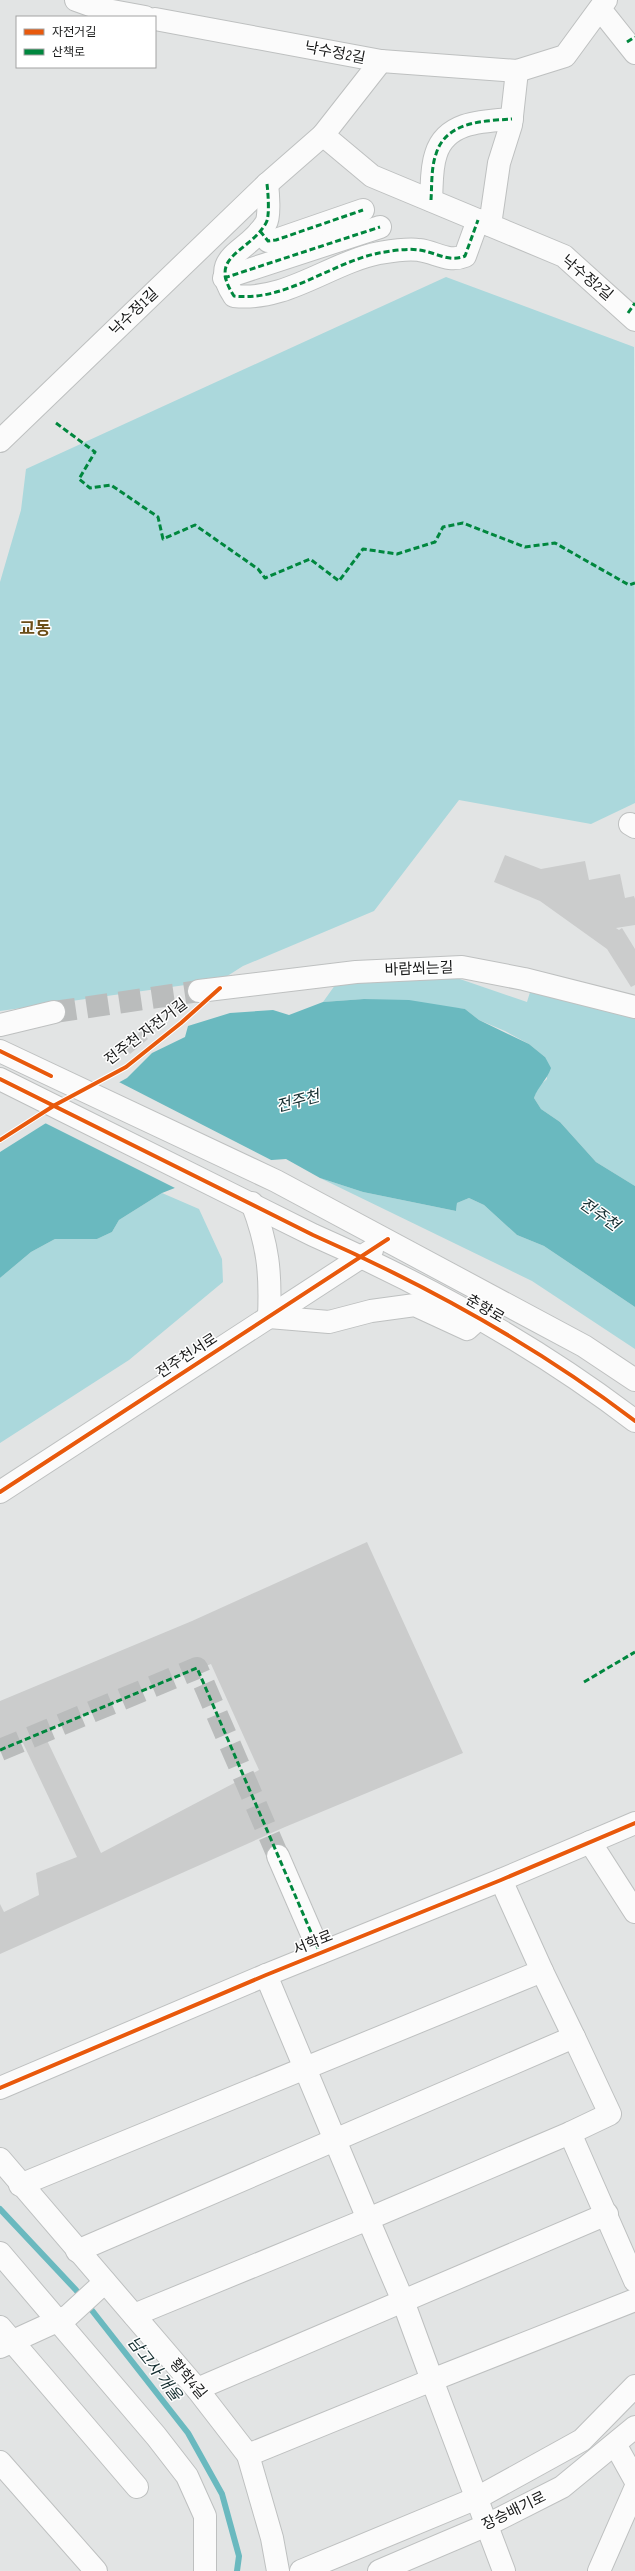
<svg xmlns="http://www.w3.org/2000/svg" width="635" height="2571" font-family="'Sofia Sans Condensed','Noto Sans KR',sans-serif">
<style>
.green{fill:#abd8dc}
.water{fill:#6ab9bf}
.pier{fill:#e2e4e4}
.lines{fill:none;stroke-linecap:round;stroke-linejoin:round}
.stream{stroke:#6ab9bf;stroke-width:6}
.building{fill:#cbcccc;fill-rule:evenodd}
.minor-tunnel{stroke:#babcbc;stroke-width:22;stroke-dasharray:22 11;stroke-linecap:butt}
.minor-casing{stroke:#bec0c0;stroke-width:24}
.minor{stroke:#fbfbfb;stroke-width:22}
.quiet{stroke:#00873e;stroke-width:3;stroke-dasharray:6 3;stroke-linecap:butt}
.cycleway-casing{stroke:#fff;stroke-width:6}
.cycleway{stroke:#e8590c;stroke-width:4}
.labels{text-anchor:middle;dominant-baseline:central;stroke-width:3;stroke-linejoin:round;paint-order:stroke}
.street-label{font-size:15px;fill:#191a1a;stroke:#fff}
.water-label{font-size:16px;font-style:italic;fill:#162f31;stroke:#fff}
.quarter-label{font-size:17px;font-weight:bold;fill:#6b4d17;stroke:#fff}
</style>
<rect width="100%" height="100%" fill="#e2e4e4"/>
<g class="green">
<path d="M 446,277 L 634,347 L 635,803 L 591,824 L 459,800 L 374,911 L 243,966 L 221,980 L 0,1011 L 0,582 L 21,510 L 26,469 Z"/>
<path d="M 454,977 L 527,1002 L 531,989 L 635,1016 L 635,1186 L 596,1162 L 560,1122 L 541,1109 L 534,1098 L 537,1088 L 547,1079 L 545,1057 L 529,1044 L 505,1031 L 479,1020 L 465,1009 L 364,999 L 323,1002 L 338,981 Z"/>
<path d="M 320,1178 L 363,1192 L 456,1211 L 457,1203 L 469,1198 L 484,1205 L 517,1235 L 544,1246 L 635,1307 L 635,1349 L 532,1281 Z"/>
<path d="M 162,1193 L 199,1209 L 222,1259 L 223,1282 L 129,1360 L 0,1443 L 0,1278 L 31,1252 L 55,1239 L 97,1239 L 112,1232 L 119,1220 Z"/>
</g>
<path class="water" d="M 364,999 L 409,1000 L 465,1009 L 479,1020 L 529,1044 L 545,1057 L 551,1068 C 547,1080 538,1086 534,1098 L 541,1109 L 560,1122 L 596,1162 L 635,1186 L 635,1307 L 544,1246 L 517,1235 L 484,1205 L 469,1198 L 457,1203 L 456,1211 L 363,1192 L 320,1178 L 286,1159 L 241,1162 L 162,1193 L 119,1220 L 112,1232 L 97,1239 L 55,1239 L 31,1252 L 0,1278 L 0,1152 L 54,1118 L 127,1078 L 152,1053 L 185,1037 L 188,1026 L 230,1013 L 273,1010 L 289,1015 L 323,1002 Z"/>
<path class="pier" d="M 117,1081 L 275,1162 L 241,1164 L 177,1189 L 43,1122 Z"/>
<g class="lines">
<path class="stream" d="M 0,2209 L 76,2290 L 188,2433 L 222,2494 L 239,2556 L 237,2571"/>
</g>
<g class="building">
<path d="M 505,855 L 541,869 L 585,861 L 589,880 L 620,874 L 625,898 L 634,896 L 635,899 L 635,925 L 616,928 L 619,930 L 622,928 L 635,949 L 635,985 L 631,987 L 607,949 L 540,901 L 494,882 Z"/>
<path d="M 156,1019 L 160,1025 L 150,1034 L 144,1028 Z"/>
<path d="M 141,1031 L 148,1039 L 130,1054 L 124,1046 Z"/>
<path d="M 367,1542 L 463,1753 L 285,1827 L 0,1954 L 0,1904 L 4,1912 L 39,1895 L 36,1873 L 77,1857 L 22,1741 L 0,1749 L 0,1701 L 192,1621 ZM 211,1664 L 259,1770 L 101,1853 L 43,1732 Z"/>
</g>
<g class="lines">
<g class="minor-tunnel">
<path d="M 54,1012 L 199,991"/>
<path d="M 0,1750 L 197,1668 L 278,1856"/>
</g>
<defs>
<g id="minor">
<path d="M 76,0 L 101,9 L 145,17"/>
<path d="M 600,9 L 635,53"/>
<path d="M 155,19 L 381,61 L 517,71 L 565,56 L 606,0"/>
<path d="M 323,135 L 372,176 L 564,256 L 635,320"/>
<path d="M 267,184 C 268,192 270,217 266,223 C 248,254 207,255 234,296 C 286,302 330,263 379,253 C 391,251 407,248 419,250 C 436,252 448,263 465,256 L 478,220"/>
<path d="M 431,200 C 432,185 431,168 436,154 C 446,121 484,121 512,119"/>
<path d="M 490,225 L 499,163 L 511,125 L 517,71"/>
<path d="M 260,231 L 268,241 L 276,240 L 363,210"/>
<path d="M 224,278 L 380,227"/>
<path d="M 0,441 L 267,184 L 323,135 L 381,61"/>
<path d="M 630,824 L 635,827"/>
<path d="M 199,991 L 356,972 L 462,967 L 524,979 L 635,1007"/>
<path d="M 0,1025 L 54,1012"/>
<path d="M 0,1051 L 276,1181 L 584,1346 L 635,1380"/>
<path d="M 0,1079 L 313,1235 C 426,1285 537,1346 635,1421"/>
<path d="M 252,1203 C 268,1245 271,1272 269,1317"/>
<path d="M 269,1317 L 329,1322 L 371,1311 L 415,1305 L 467,1329 L 477,1320"/>
<path d="M 0,1492 L 372,1250"/>
<path d="M 590,1842 L 635,1912"/>
<path d="M 278,1856 L 320,1953"/>
<path d="M 266,1975 L 368,2219 L 570,2133 L 610,2114 L 574,2037"/>
<path d="M 0,2088 L 266,1975 L 501,1880 L 635,1823"/>
<path d="M 570,2133 L 635,2281"/>
<path d="M 0,2159 L 197,2389 L 248,2455 L 272,2538 L 278,2571"/>
<path d="M 20,2185 L 542,1971 L 501,1880"/>
<path d="M 77,2251 L 574,2037 L 542,1971"/>
<path d="M 0,2253 L 156,2436 L 187,2476 L 205,2516 L 205,2571"/>
<path d="M 134,2315 L 368,2219 L 403,2301 L 432,2380 L 635,2300"/>
<path d="M 0,2327 L 137,2487"/>
<path d="M 0,2347 L 68,2316 L 105,2282"/>
<path d="M 197,2389 L 607,2214"/>
<path d="M 615,2444 L 635,2480"/>
<path d="M 248,2455 L 432,2380 L 504,2571"/>
<path d="M 0,2462 L 96,2571"/>
<path d="M 301,2571 L 477,2498 L 582,2440 L 635,2386"/>
<path d="M 379,2571 L 487,2525 L 562,2487 L 635,2427"/>
<path d="M 599,2571 L 635,2489"/>
</g>
</defs>
<use href="#minor" class="minor-casing"/>
<use href="#minor" class="minor"/>
<g class="quiet">
<path d="M 627,42 L 635,37"/>
<path d="M 267,184 C 268,192 270,217 266,223 C 248,254 207,255 234,296 C 286,302 330,263 379,253 C 391,251 407,248 419,250 C 436,252 448,263 465,256 L 478,220"/>
<path d="M 431,200 C 432,185 431,168 436,154 C 446,121 484,121 512,119"/>
<path d="M 260,231 L 268,241 L 276,240 L 363,210"/>
<path d="M 224,278 L 380,227"/>
<path d="M 628,313 L 635,303"/>
<path d="M 56,423 L 95,452 L 79,479 L 90,488 L 111,485 L 158,517 L 163,539 L 195,525 L 258,569 L 265,578 L 310,559 L 339,581 L 363,549 L 397,554 L 435,542 L 443,527 L 463,523 L 525,547 L 555,543 L 629,585 L 635,583"/>
<path d="M 584,1682 L 635,1652"/>
<path d="M 0,1750 L 197,1668 L 320,1953"/>
</g>
<defs>
<g id="cycleway">
<path d="M 0,1051 L 51,1076"/>
<path d="M 0,1079 L 313,1235 C 426,1285 537,1346 635,1421"/>
<path d="M 0,1140 L 55,1105 L 126,1067 L 181,1023 L 220,988"/>
<path d="M 0,1492 L 388,1239"/>
<path d="M 0,2088 L 266,1975 L 501,1880 L 635,1823"/>
</g>
</defs>
<use href="#cycleway" class="cycleway-casing"/>
<use href="#cycleway" class="cycleway"/>
</g>
<g class="labels">
<g class="street-label">
<text transform="translate(335 53) rotate(11)">낙수정2길</text>
<text transform="translate(587 278) rotate(40)">낙수정2길</text>
<text transform="translate(134 312) rotate(-44)">낙수정1길</text>
<text transform="translate(419 969) rotate(-2)">바람쐬는길</text>
<text transform="translate(146 1032) rotate(-37)">전주천 자전거길</text>
<text transform="translate(485 1309) rotate(30)">춘향로</text>
<text transform="translate(187 1356) rotate(-33)">전주천서로</text>
<text transform="translate(313 1943) rotate(-22)">서학로</text>
<text transform="translate(188 2379) rotate(50)">황학4길</text>
<text transform="translate(514 2511) rotate(-26)">장승배기로</text>
</g>
<g class="water-label">
<text transform="translate(298 1102) rotate(-15)">전주천</text>
<text transform="translate(599 1215) rotate(35)">전주천</text>
<text transform="translate(154 2369) rotate(52)">남고사 개울</text>
</g>
<g class="quarter-label">
<text x="35" y="629">교동</text>
</g>
</g>
<rect x="16" y="16" width="140" height="52" fill="#ffffff" stroke="#a3a3a3"/>
<rect x="24" y="29" width="20" height="6" fill="#e8590c" stroke="#a3a3a3"/>
<text x="52" y="36" font-size="12" fill="#191a1a">자전거길</text>
<rect x="24" y="49" width="20" height="6" fill="#00873e" stroke="#a3a3a3"/>
<text x="52" y="56" font-size="12" fill="#191a1a">산책로</text>
</svg>
